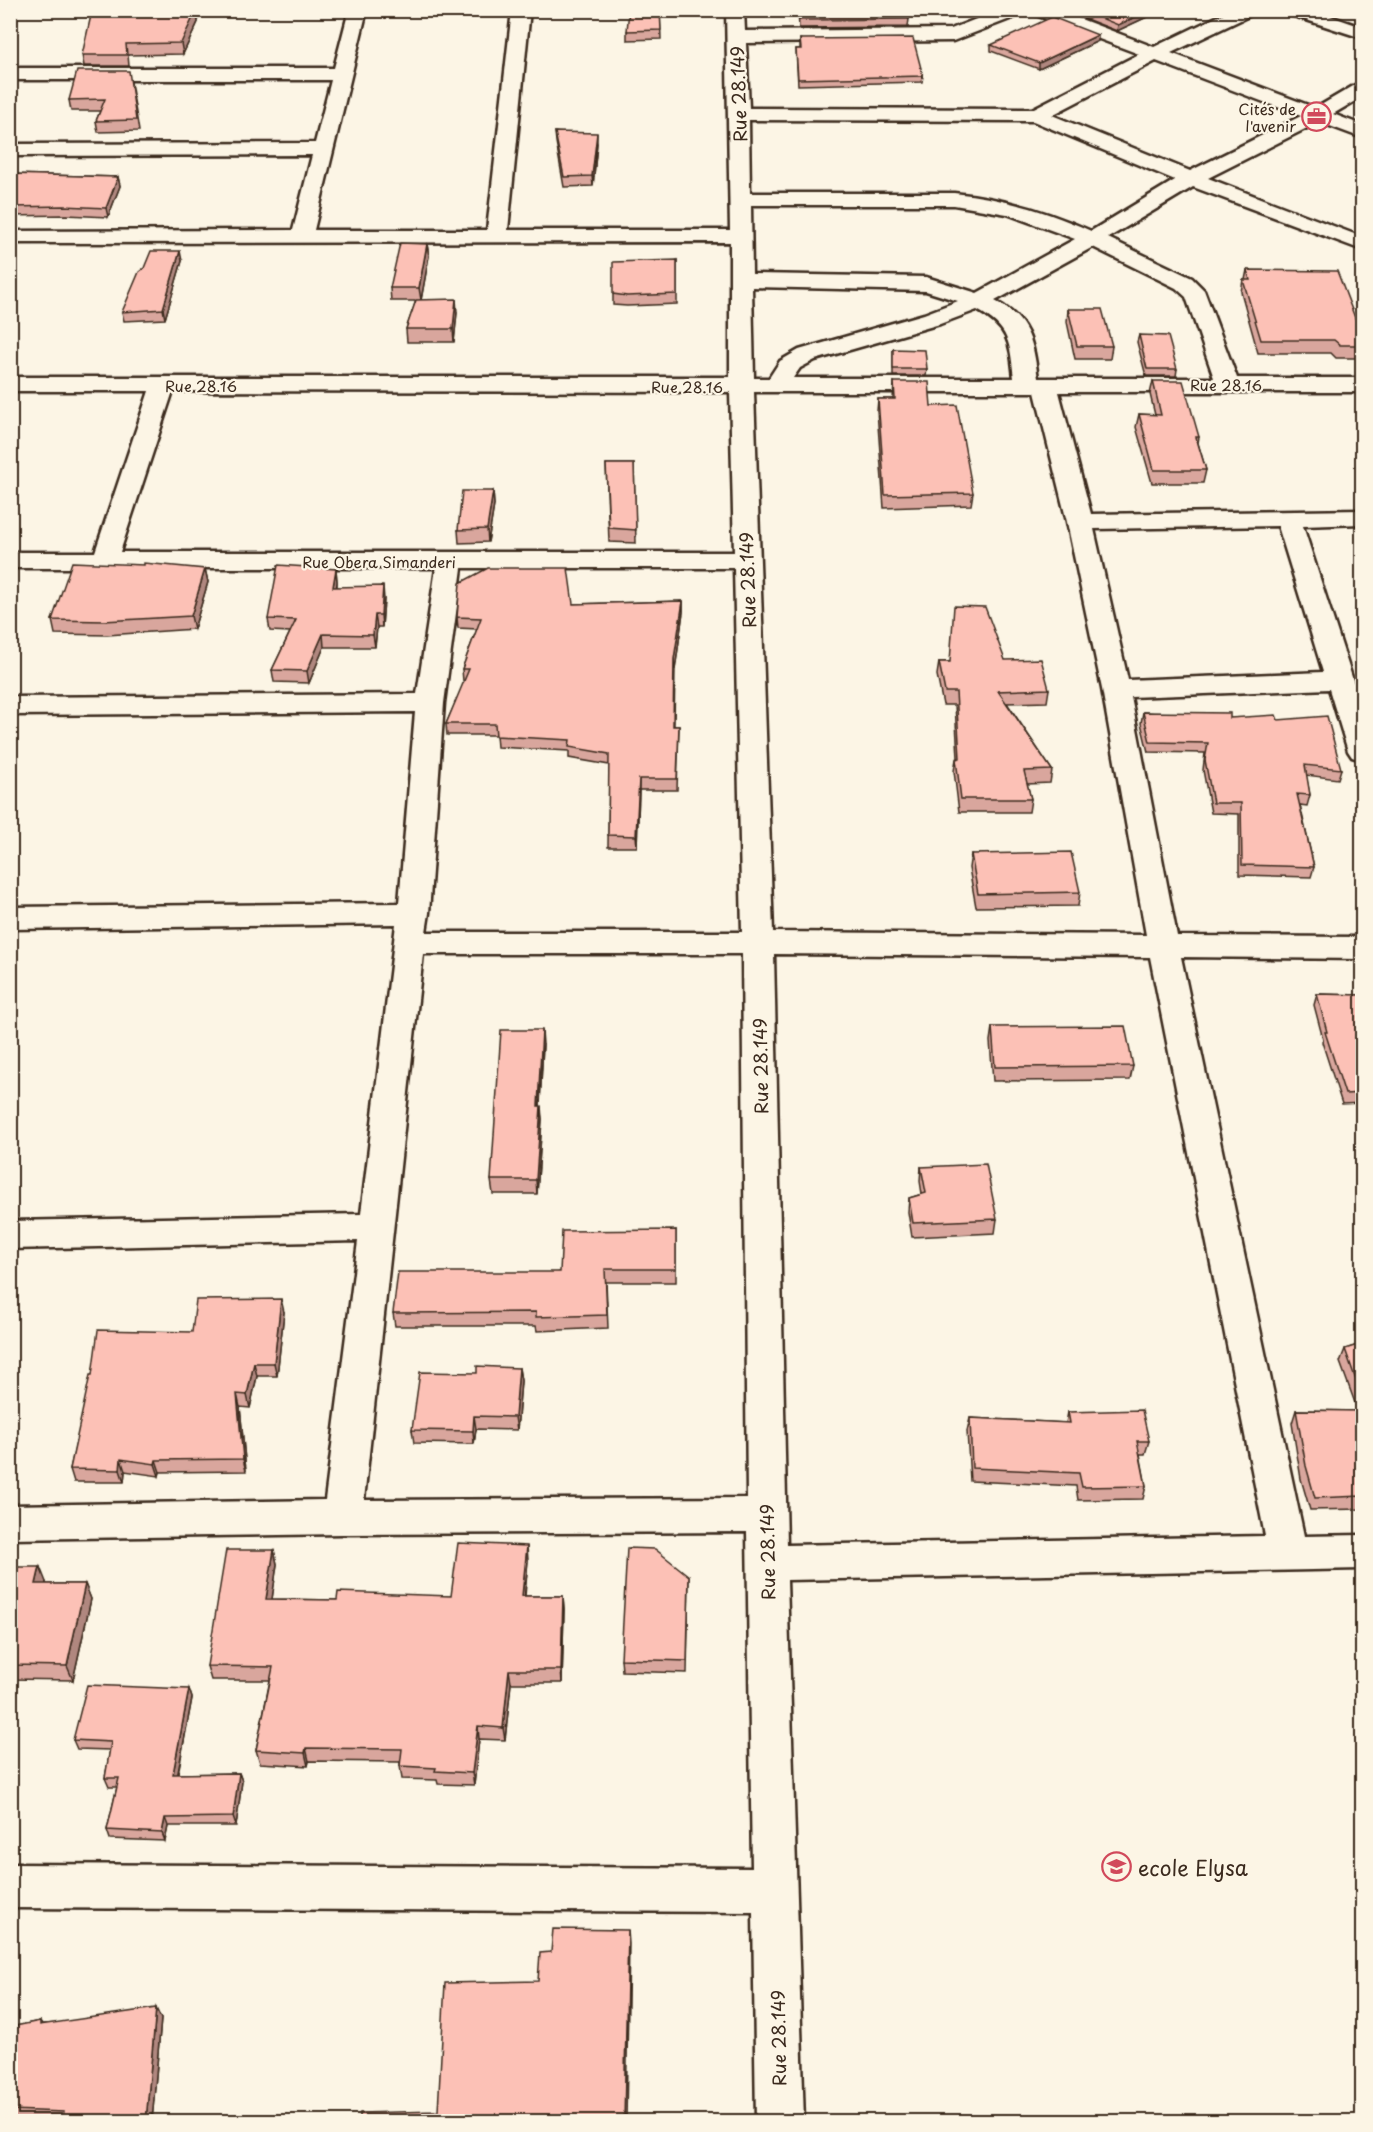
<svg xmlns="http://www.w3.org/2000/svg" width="1373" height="2132" font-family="'Playpen Sans',sans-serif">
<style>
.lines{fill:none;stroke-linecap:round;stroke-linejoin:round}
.minor-casing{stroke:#3b2a1e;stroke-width:5}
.minor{fill:#fcf5e5;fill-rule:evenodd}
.wall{fill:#d9a69d;stroke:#3b2a1e;stroke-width:1.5}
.shaded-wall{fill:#b0877f;stroke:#3b2a1e;stroke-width:1.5}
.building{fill:#fcc1b6;stroke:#3b2a1e;stroke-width:1.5}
.labels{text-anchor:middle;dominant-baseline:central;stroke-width:4.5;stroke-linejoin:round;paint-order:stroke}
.far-poi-label{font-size:15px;fill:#3b2a1e;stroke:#fcf5e5;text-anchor:end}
.far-street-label{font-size:15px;fill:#3b2a1e;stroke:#fcf5e5}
.street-label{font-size:18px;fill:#3b2a1e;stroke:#fcf5e5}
.near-poi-label{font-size:21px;fill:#3b2a1e;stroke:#fcf5e5;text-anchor:start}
</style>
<rect width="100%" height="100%" fill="#fcf5e5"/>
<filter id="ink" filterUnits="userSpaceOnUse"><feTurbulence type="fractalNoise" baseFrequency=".0167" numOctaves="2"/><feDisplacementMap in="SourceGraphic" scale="12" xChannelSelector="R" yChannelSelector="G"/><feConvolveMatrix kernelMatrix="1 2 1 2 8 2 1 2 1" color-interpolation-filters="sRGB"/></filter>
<g filter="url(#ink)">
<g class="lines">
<defs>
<g id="minor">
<path d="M 349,10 L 367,10 L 314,230 L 487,230 L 512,10 L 530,10 L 508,230 L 730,230 L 726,10 L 744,10 L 745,31 L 951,29 L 999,10 L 1026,10 L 1023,14 L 953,41 L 746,43 L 749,108 L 1032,109 L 1139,54 L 1033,14 L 1030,10 L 1057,10 L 1154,47 L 1231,10 L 1256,10 L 1253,14 L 1171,53 L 1316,108 L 1355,85 L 1362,83 L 1362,97 L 1333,114 L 1362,125 L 1362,138 L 1319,122 L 1208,178 L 1362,237 L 1362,250 L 1193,187 L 1108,238 L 1192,278 L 1204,290 L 1237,378 L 1362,378 L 1362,392 L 1059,392 L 1091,514 L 1362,510 L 1362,524 L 1303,526 L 1362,708 L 1362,760 L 1352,757 L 1348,751 L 1329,689 L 1131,697 L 1177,936 L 1362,937 L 1362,959 L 1181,957 L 1304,1536 L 1362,1535 L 1362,1569 L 787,1580 L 804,2122 L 756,2122 L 753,1912 L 10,1908 L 10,1864 L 752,1868 L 747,1532 L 342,1534 L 10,1539 L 10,1505 L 325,1500 L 358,1241 L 10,1249 L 10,1221 L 361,1214 L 396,924 L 10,929 L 10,907 L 399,903 L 415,712 L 10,715 L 10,697 L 417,694 L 436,568 L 10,568 L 10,552 L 95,552 L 149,391 L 10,391 L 10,377 L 730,377 L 730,242 L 10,243 L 10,231 L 293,230 L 312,155 L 10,156 L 10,144 L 315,143 L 331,80 L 10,80 L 10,68 L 334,68 ZM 1156,61 L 1301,116 L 1190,171 L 1052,115 ZM 749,120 L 1033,121 L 1175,180 L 1091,231 C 1047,211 1002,198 954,193 L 750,193 ZM 751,205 L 954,205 L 1007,214 L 1075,239 L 977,293 L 926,277 L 752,274 ZM 1093,247 L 1176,288 L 1186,297 L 1214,378 L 1038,378 C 1033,342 1030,320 995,301 ZM 752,287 L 926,291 L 958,301 L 924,314 L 799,350 L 780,361 L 769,378 L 754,378 ZM 977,310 C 1010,328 1010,343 1014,378 L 793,378 L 800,368 L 815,360 L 940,324 ZM 173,391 L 730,392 L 734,552 L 120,552 ZM 754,392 L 1035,392 L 1067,522 L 1102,689 L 1146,935 L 773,932 ZM 1278,526 L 1323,672 L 1128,680 L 1094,529 ZM 462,568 L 734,568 L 742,932 L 426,932 L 429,913 L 444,703 ZM 423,954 L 742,954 L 747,1498 L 364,1500 ZM 774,954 L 1150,957 L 1265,1536 L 787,1545 Z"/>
<path d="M 1285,10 L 1313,10 L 1362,27 L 1362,38 L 1288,14 Z"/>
</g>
</defs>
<use href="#minor" class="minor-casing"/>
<use href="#minor" class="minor"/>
</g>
<g class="wall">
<path d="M 112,10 L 197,10 L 198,22 L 183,54 L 128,55 L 129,66 L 84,66 L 82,55 Z"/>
<path d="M 660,10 L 661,39 L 627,40 L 627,31 Z"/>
<path d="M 798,10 L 906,10 L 909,19 L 908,27 L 799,28 Z"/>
<path d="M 1073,10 L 1162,10 L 1117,31 L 1073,14 Z"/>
<path d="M 800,39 L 923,76 L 922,82 L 798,85 L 796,49 L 800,49 Z"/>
<path d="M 1098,41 L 1039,69 L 991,51 L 991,45 Z"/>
<path d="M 131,82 L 139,131 L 98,132 L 96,121 L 100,111 L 71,111 L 69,100 Z"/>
<path d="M 555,132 L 597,143 L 593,186 L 564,187 L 556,142 Z"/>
<path d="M 10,174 L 118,177 L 120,186 L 108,217 L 66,215 L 10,216 Z"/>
<path d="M 427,244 L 429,256 L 421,300 L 457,312 L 454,342 L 407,342 L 406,329 L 416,301 L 391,301 L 390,288 Z"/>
<path d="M 677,260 L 677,304 L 627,306 L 613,305 L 613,294 Z"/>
<path d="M 182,261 L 165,319 L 124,321 L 122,312 Z"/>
<path d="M 1247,270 L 1362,336 L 1362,358 L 1336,358 L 1331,353 L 1258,353 L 1241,292 L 1243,280 L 1245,280 Z"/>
<path d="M 1068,309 L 1112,346 L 1110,359 L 1075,359 L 1067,322 Z"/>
<path d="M 1139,335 L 1177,369 L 1176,376 L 1146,376 L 1137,342 Z"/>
<path d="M 893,349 L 927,369 L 926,376 L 893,376 Z"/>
<path d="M 1153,381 L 1199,437 L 1198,443 L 1206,470 L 1203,483 L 1152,483 L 1136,427 L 1139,414 L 1155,415 L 1150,394 Z"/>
<path d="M 894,382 L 931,406 L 973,493 L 971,505 L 884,508 L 877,411 L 878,399 L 893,399 Z"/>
<path d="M 606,464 L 634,464 L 636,543 L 609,542 Z"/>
<path d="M 493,491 L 494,505 L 488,542 L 459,543 L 458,530 Z"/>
<path d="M 205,569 L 208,582 L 194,629 L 107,635 L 55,634 L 52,620 Z"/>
<path d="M 336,569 L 337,582 L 337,587 L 384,599 L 382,627 L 377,627 L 375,647 L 324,647 L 309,683 L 274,682 L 272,670 L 290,632 L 270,631 L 268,619 Z"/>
<path d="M 683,601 L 683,612 L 675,670 L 674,726 L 679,726 L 677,790 L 639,790 L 637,847 L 608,847 L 609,765 L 569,758 L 569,751 L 497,747 L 496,735 L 447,735 L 446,724 L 465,681 L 463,681 L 462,669 L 477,629 L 458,628 L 457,617 L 573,604 Z"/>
<path d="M 1005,660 L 1049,689 L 1047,702 L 1007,703 L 1052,770 L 1050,783 L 1027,784 L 1031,799 L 1029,812 L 959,812 L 954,771 L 956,759 L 958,758 L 955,705 L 943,705 L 937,675 L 939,662 Z"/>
<path d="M 1143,712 L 1230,718 L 1278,720 L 1341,769 L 1338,779 L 1306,775 L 1310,795 L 1307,806 L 1300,805 L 1314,867 L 1311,877 L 1239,875 L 1239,814 L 1211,813 L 1203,770 L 1205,753 L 1148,752 L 1141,723 Z"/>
<path d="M 971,854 L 1080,892 L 1078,906 L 976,907 L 969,868 Z"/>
<path d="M 1317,994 L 1362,995 L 1362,1103 L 1342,1104 L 1322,1042 L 1323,1039 L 1314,1005 Z"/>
<path d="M 992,1027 L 1133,1066 L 1130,1080 L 993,1081 L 990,1041 Z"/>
<path d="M 543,1044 L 540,1106 L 542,1119 L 537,1194 L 493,1194 L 491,1180 Z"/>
<path d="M 921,1167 L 997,1219 L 995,1233 L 912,1237 L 908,1212 L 909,1198 L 922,1194 L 920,1181 Z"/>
<path d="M 676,1230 L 676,1282 L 606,1282 L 608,1328 L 537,1331 L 536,1326 L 395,1326 L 393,1313 L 560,1272 Z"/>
<path d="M 284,1312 L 277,1376 L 257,1376 L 250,1408 L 240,1407 L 246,1471 L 160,1472 L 159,1476 L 125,1471 L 124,1482 L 74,1482 L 70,1469 L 92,1375 L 192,1332 Z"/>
<path d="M 1362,1342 L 1362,1509 L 1310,1510 L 1301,1479 L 1292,1423 L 1296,1410 L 1358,1411 L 1340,1362 L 1345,1349 L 1361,1344 Z"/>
<path d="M 519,1368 L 521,1381 L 517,1430 L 476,1429 L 474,1444 L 414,1443 L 412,1430 Z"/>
<path d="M 1068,1412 L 1149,1441 L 1145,1454 L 1140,1454 L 1146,1486 L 1143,1499 L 1078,1500 L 1076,1486 L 970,1481 L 967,1431 L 970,1418 L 1066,1423 Z"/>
<path d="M 274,1550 L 277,1564 L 272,1599 L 337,1600 L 451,1596 L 528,1560 L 525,1596 L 563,1596 L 564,1609 L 562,1683 L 511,1683 L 505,1740 L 479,1739 L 474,1785 L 438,1784 L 437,1780 L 402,1779 L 400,1766 L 400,1762 L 309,1761 L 308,1766 L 260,1763 L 256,1750 L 270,1680 L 211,1680 L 207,1666 Z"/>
<path d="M 10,1567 L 46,1582 L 46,1584 L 85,1584 L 91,1599 L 73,1680 L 10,1679 Z"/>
<path d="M 689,1576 L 687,1673 L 622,1671 L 621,1659 Z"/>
<path d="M 189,1689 L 192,1698 L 178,1774 L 239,1773 L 242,1781 L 236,1826 L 168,1826 L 165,1841 L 110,1839 L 107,1830 L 117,1787 L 109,1787 L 105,1778 L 110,1750 L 77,1749 L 73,1740 Z"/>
<path d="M 161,2019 L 152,2121 L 60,2121 L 10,2119 L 10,2027 L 40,2021 L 42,2024 Z"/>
</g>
<g class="shaded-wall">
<path d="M 10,10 L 14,10 L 10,17 Z"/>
<path d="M 190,10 L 197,10 L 198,22 L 183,54 L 181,43 Z"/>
<path d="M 1150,10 L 1162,10 L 1117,31 L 1118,25 Z"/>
<path d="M 1098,35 L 1098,41 L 1039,69 L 1039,63 Z"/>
<path d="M 597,133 L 597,143 L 593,186 L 592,176 Z"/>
<path d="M 118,177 L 120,186 L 108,217 L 106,208 Z"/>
<path d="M 427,244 L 429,256 L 421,300 L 419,288 Z"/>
<path d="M 180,251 L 182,261 L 165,319 L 163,309 Z"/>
<path d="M 456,299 L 457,312 L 454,342 L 453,329 Z"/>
<path d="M 493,491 L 494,505 L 488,542 L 487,529 Z"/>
<path d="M 205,569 L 208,582 L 194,629 L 191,616 Z"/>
<path d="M 336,569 L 337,582 L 335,600 L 333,587 Z"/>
<path d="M 383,586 L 384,599 L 382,627 L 381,615 Z"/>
<path d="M 683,601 L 683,612 L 675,670 L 674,659 Z"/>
<path d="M 375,615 L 377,627 L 375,647 L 373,635 Z"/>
<path d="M 323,634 L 324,647 L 309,683 L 307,671 Z"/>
<path d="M 639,779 L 639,790 L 637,847 L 636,836 Z"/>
<path d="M 542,1030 L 543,1044 L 539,1119 L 538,1106 Z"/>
<path d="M 541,1106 L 542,1119 L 537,1194 L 536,1180 Z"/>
<path d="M 281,1299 L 284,1312 L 277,1376 L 274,1363 Z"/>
<path d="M 254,1363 L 257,1376 L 250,1408 L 247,1395 Z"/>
<path d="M 519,1368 L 521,1381 L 517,1430 L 515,1417 Z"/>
<path d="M 237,1394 L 240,1407 L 246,1471 L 243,1459 Z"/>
<path d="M 474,1416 L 476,1429 L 474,1444 L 473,1431 Z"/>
<path d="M 121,1459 L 125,1471 L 124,1482 L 120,1470 Z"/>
<path d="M 156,1460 L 160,1472 L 159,1476 L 155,1464 Z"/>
<path d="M 527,1546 L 528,1560 L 523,1610 L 522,1596 Z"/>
<path d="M 274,1550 L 277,1564 L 270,1613 L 266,1599 Z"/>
<path d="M 40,1567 L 46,1582 L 43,1598 L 36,1584 Z"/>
<path d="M 85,1584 L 91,1599 L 73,1680 L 67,1666 Z"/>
<path d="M 563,1596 L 564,1609 L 562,1683 L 561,1670 Z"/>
<path d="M 509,1670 L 511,1683 L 505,1740 L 503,1728 Z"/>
<path d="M 189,1689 L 192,1698 L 176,1783 L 173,1774 Z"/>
<path d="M 478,1726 L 479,1739 L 474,1785 L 472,1773 Z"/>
<path d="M 306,1748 L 309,1761 L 308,1766 L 305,1753 Z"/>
<path d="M 239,1773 L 242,1781 L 236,1826 L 233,1817 Z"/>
<path d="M 165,1818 L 168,1826 L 165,1841 L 162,1833 Z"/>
<path d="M 628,1930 L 629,1944 L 626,2121 L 624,2121 Z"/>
<path d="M 156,2008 L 161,2019 L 152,2121 L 146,2121 Z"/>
</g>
<g class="building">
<path d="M 629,10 L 660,10 L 661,30 L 627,31 Z"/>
<path d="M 799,10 L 906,10 L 909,19 L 799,20 Z"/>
<path d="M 1081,10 L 1150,10 L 1118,25 Z"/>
<path d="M 92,11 L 112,10 L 196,11 L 181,43 L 126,44 L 127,55 L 82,55 Z"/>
<path d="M 1052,17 L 1098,35 L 1039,63 L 991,45 Z"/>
<path d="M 913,38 L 923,76 L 798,79 L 796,49 L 801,49 L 800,39 Z"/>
<path d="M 77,71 L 129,71 L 136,120 L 96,121 L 105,99 L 69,100 Z"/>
<path d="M 555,132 L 597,133 L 592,176 L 564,177 Z"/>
<path d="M 10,174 L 118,177 L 106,208 L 64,206 L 10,207 Z"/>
<path d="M 400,243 L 427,244 L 419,288 L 390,288 Z"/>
<path d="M 151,251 L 180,251 L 163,309 L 122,312 L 139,272 L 144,268 Z"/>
<path d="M 677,260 L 677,294 L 627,296 L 613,294 L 613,262 Z"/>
<path d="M 1247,270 L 1337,271 L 1362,336 L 1362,345 L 1340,345 L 1334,340 L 1261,340 L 1243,280 L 1250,280 Z"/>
<path d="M 456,299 L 453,329 L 406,329 L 416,300 Z"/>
<path d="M 1068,309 L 1102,309 L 1112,346 L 1077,346 Z"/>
<path d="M 1139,335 L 1168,336 L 1177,369 L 1147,369 Z"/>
<path d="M 893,349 L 925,350 L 927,369 L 893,369 Z"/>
<path d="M 1153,381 L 1183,381 L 1199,437 L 1196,437 L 1206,470 L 1154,470 L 1139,414 L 1161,415 Z"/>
<path d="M 894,382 L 929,382 L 931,406 L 957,405 L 973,493 L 885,495 L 878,399 L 895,399 Z"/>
<path d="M 606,464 L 634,464 L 636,530 L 609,528 Z"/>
<path d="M 462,491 L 493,491 L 487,529 L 458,530 Z"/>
<path d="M 72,562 L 144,565 L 144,563 L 205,569 L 191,616 L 104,621 L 52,620 Z"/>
<path d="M 278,565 L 336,569 L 333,587 L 383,586 L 381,615 L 375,615 L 373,635 L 323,634 L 307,671 L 272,670 L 296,620 L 268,619 Z"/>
<path d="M 488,568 L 568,568 L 573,604 L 683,601 L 674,659 L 673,726 L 679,726 L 677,779 L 639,779 L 636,836 L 608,835 L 609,754 L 569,747 L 570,740 L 496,736 L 495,724 L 446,724 L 469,669 L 462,669 L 481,618 L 457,617 L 460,583 Z"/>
<path d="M 954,606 L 985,607 L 1005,660 L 1041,659 L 1049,689 L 998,691 L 1052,770 L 1024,771 L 1031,799 L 961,799 L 956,759 L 960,758 L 956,692 L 945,692 L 939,662 L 950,662 Z"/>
<path d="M 1143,712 L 1230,713 L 1230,718 L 1276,715 L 1278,720 L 1327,716 L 1341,769 L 1305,765 L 1310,795 L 1297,794 L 1314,867 L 1242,865 L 1241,803 L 1213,803 L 1205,760 L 1208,743 L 1150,742 Z"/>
<path d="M 1071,852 L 1080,892 L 978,894 L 971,854 Z"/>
<path d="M 1317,994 L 1362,995 L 1362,1093 L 1345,1094 L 1325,1032 L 1327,1032 Z"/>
<path d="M 1125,1026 L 1133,1066 L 995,1067 L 992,1027 Z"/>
<path d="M 501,1030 L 542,1030 L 538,1106 L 541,1106 L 536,1180 L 491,1180 Z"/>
<path d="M 986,1164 L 997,1219 L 913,1223 L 909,1198 L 926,1193 L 921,1167 Z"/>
<path d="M 676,1230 L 676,1269 L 605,1269 L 607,1315 L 536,1317 L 536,1312 L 393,1313 L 398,1272 L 560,1272 L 562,1231 Z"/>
<path d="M 281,1299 L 274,1363 L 254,1363 L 247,1395 L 237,1394 L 243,1459 L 156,1460 L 155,1464 L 121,1459 L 120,1470 L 70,1469 L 90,1375 L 92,1375 L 98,1330 L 192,1332 L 196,1300 Z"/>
<path d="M 1362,1342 L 1362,1397 L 1345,1349 L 1361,1344 Z"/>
<path d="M 477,1366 L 519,1368 L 515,1417 L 474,1416 L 473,1431 L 412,1430 L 420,1372 L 477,1373 Z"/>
<path d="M 1142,1410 L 1149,1441 L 1137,1441 L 1146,1486 L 1082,1487 L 1079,1473 L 972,1468 L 970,1418 L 1070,1423 L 1068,1412 Z"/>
<path d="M 1296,1410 L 1362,1411 L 1362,1496 L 1315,1498 L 1306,1466 Z"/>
<path d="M 458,1543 L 527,1546 L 522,1596 L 563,1596 L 561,1670 L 509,1670 L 503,1728 L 478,1726 L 472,1773 L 435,1771 L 436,1768 L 400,1766 L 402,1749 L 306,1748 L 305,1753 L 256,1750 L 273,1667 L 207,1666 L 226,1550 L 274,1550 L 266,1599 L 337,1600 L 338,1592 L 451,1596 Z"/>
<path d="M 627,1548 L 655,1549 L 689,1576 L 687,1661 L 621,1659 Z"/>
<path d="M 10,1567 L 40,1567 L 36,1584 L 85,1584 L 67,1666 L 10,1665 Z"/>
<path d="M 87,1685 L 189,1689 L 173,1774 L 239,1773 L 233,1817 L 165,1818 L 162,1833 L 107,1830 L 119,1778 L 105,1778 L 111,1742 L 73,1740 Z"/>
<path d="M 553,1929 L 628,1930 L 624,2121 L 360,2121 L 360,2113 L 438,2111 L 445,1983 L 538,1981 L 540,1953 L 551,1952 Z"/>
<path d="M 156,2008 L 146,2121 L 62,2121 L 64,2112 L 10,2110 L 10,2027 L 40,2021 L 40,2025 Z"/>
</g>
</g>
<defs>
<symbol id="office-ring" viewBox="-11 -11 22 22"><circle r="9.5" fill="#fcf5e5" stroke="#d1495b" stroke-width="1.5"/><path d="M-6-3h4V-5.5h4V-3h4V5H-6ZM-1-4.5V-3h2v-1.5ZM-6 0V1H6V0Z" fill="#d1495b"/></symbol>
<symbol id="school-ring" viewBox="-11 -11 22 22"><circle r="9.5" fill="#fcf5e5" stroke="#d1495b" stroke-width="1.5"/><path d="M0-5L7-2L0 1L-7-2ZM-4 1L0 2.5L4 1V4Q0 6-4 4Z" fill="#d1495b"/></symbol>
</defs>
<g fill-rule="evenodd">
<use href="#office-ring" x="1300" y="100" width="33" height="33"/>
<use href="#school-ring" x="1100" y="1850" width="33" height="33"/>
</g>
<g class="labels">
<g class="far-poi-label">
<text x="1296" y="108">Cités de<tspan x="1296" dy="17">l'avenir</tspan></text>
</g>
<g class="far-street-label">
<text x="1226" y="384">Rue 28.16</text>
<text x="201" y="385">Rue 28.16</text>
<text x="687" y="386">Rue 28.16</text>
<text x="379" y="561">Rue Obera Simanderi</text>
</g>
<g class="street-label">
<text transform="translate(738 94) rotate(-92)">Rue 28.149</text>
<text transform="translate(747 580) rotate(-92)">Rue 28.149</text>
<text transform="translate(760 1066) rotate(-91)">Rue 28.149</text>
<text transform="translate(767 1552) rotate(-91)">Rue 28.149</text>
<text transform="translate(778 2038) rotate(-91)">Rue 28.149</text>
</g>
<g class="near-poi-label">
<text x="1138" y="1867">ecole Elysa</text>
</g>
</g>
<rect width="1373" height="2132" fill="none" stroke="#fcf5e5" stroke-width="36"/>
<rect x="18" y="18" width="1337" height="2096" fill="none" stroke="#3b2a1e" stroke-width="2" filter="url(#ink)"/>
</svg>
